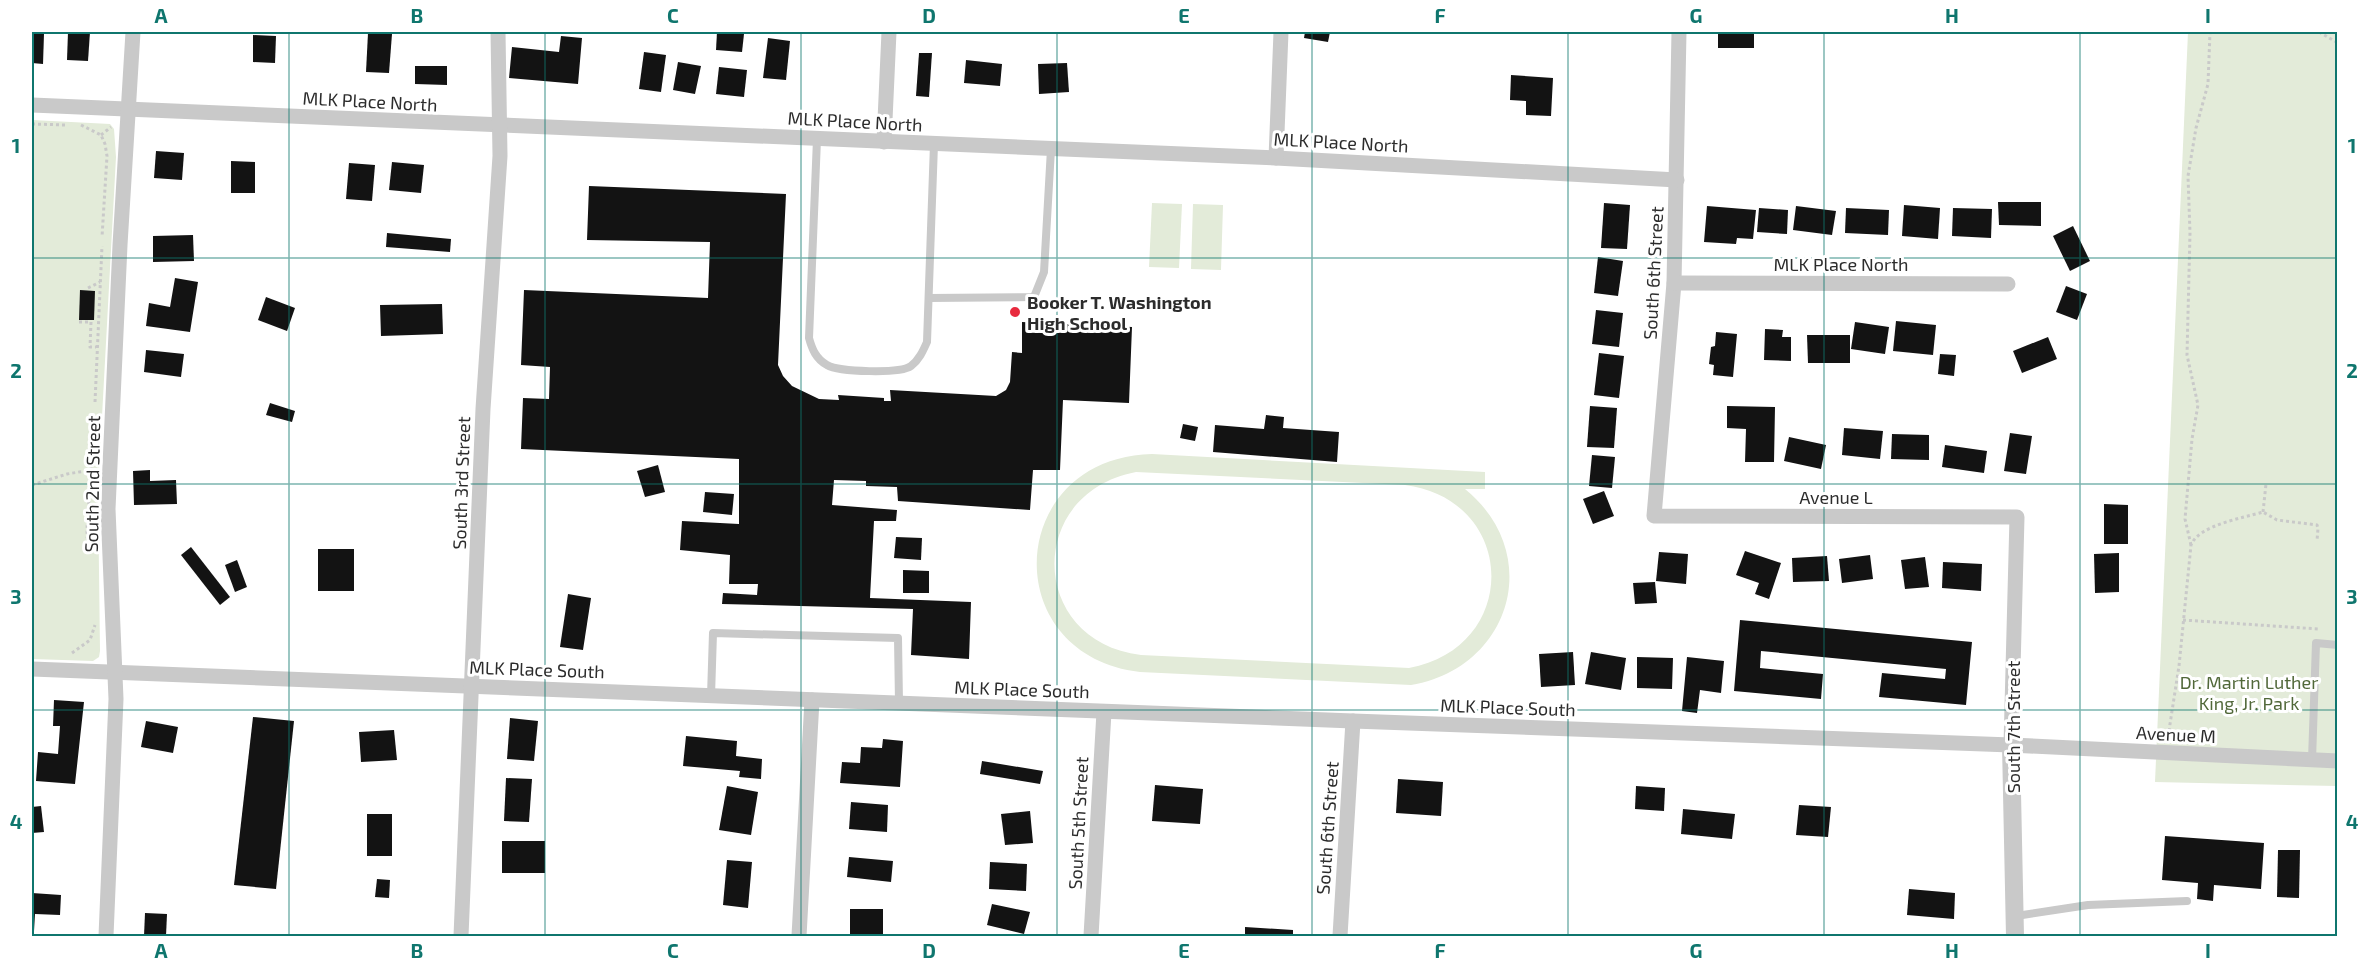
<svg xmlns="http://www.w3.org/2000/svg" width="2369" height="968" font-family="'Exo 2',sans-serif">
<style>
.green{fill:#e3ebd9;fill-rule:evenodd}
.building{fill:#131313}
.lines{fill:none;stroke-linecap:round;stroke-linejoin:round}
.path{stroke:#c9c9c9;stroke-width:3;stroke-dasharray:3 3;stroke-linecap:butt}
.service{stroke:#c9c9c9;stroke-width:8}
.minor{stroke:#c9c9c9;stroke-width:15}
.tertiary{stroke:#c9c9c9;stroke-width:18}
.grid{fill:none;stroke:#0f766e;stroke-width:1.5;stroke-opacity:0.55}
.poi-dot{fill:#e82a3e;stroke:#fff;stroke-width:2}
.labels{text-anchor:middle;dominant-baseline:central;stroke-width:6;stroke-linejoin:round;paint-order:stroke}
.street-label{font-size:18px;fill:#2c2c2c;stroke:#fff}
.poi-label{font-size:18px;font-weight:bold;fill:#2c2c2c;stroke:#fff;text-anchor:start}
.park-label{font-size:18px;fill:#516839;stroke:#fff}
.neatline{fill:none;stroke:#0f766e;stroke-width:2}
.grid-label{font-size:20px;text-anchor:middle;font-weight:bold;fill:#0f766e}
</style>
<rect width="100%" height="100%" fill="#fff"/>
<g class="green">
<path d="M 2188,32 L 2337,32 L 2337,786 L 2155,782 Z"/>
<path d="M 32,120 L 110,124 L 114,129 L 116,157 L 98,491 L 100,651 L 99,657 L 93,661 L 32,659 Z"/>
<path d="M 1152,203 L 1182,204 L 1179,268 L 1149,267 Z"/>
<path d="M 1193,204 L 1223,205 L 1221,270 L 1191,269 Z"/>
<path d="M 1152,454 L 1485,472 L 1485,489 L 1465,489 C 1545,554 1511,668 1411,685 L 1140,672 C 996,655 1005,458 1152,454 ZM 1136,472 L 1405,485 C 1518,500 1521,647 1409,668 L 1141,655 C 1028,641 1025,493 1136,472 Z"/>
</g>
<g class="building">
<path d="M 68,32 L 90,32 L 88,61 L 67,60 Z"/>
<path d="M 717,32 L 744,34 L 742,52 L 716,50 Z"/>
<path d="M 1305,32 L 1330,32 L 1328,42 L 1304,38 Z"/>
<rect x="1718" y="32" width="36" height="16"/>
<path d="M 32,33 L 44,34 L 43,64 L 32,63 Z"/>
<path d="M 368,33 L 392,34 L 389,73 L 366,72 Z"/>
<path d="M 253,35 L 276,36 L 275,63 L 253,62 Z"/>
<path d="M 561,36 L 582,38 L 578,84 L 509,78 L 512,47 L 559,52 Z"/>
<path d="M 768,38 L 790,41 L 786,80 L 763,78 Z"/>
<path d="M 644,52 L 666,55 L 661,92 L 639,89 Z"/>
<path d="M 919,53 L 932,53 L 929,97 L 916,96 Z"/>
<path d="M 966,60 L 1002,64 L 1000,86 L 964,83 Z"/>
<path d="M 678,62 L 701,66 L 695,94 L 673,90 Z"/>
<path d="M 1067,63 L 1069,92 L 1039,94 L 1038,64 Z"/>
<path d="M 415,66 L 447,66 L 447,85 L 415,84 Z"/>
<path d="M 719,67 L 747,70 L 744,97 L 716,94 Z"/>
<path d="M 1511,75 L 1553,78 L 1551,116 L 1526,115 L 1526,101 L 1510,100 Z"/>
<path d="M 156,151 L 184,153 L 182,180 L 154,178 Z"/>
<path d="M 231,161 L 255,162 L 255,193 L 231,193 Z"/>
<path d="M 392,162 L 424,165 L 421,193 L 389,190 Z"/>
<path d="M 349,163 L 375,165 L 372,201 L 346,199 Z"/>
<path d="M 589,186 L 786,194 L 778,365 L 783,376 L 792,386 L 819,399 L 839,400 L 838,395 L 884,398 L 884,401 L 891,401 L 890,390 L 996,396 L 1006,390 L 1010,382 L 1012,352 L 1022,353 L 1022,322 L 1132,327 L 1129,403 L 1063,400 L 1060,470 L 1033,470 L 1030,510 L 898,501 L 897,487 L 866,486 L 866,481 L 834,480 L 832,505 L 897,510 L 896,521 L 874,521 L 870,598 L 971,602 L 969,659 L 911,655 L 913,609 L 722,604 L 723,593 L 757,595 L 758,584 L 729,584 L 730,555 L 680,550 L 682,521 L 739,524 L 739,459 L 521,449 L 523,398 L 549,399 L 550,367 L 521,365 L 524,290 L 708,298 L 710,242 L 587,240 Z"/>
<path d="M 1998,202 L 2041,202 L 2041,226 L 1999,225 Z"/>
<path d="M 1604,203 L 1630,205 L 1627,249 L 1601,248 Z"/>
<path d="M 1904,205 L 1940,208 L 1938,239 L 1902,236 Z"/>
<path d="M 1707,206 L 1756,210 L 1753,239 L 1737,238 L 1736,244 L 1704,242 Z"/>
<path d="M 1796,206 L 1836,211 L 1832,235 L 1793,230 Z"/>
<path d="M 1759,208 L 1788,210 L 1787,234 L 1757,232 Z"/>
<path d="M 1846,208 L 1889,210 L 1888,235 L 1845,233 Z"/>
<path d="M 1953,208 L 1992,209 L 1991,238 L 1952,236 Z"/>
<path d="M 2073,226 L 2090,261 L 2070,271 L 2053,236 Z"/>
<path d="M 387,233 L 451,239 L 450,252 L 386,247 Z"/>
<path d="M 193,235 L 194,261 L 153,262 L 153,236 Z"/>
<path d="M 1598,257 L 1623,261 L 1618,296 L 1594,293 Z"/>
<path d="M 175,278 L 198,282 L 190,332 L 146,326 L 149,303 L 170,307 Z"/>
<path d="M 2066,286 L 2087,294 L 2077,320 L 2056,312 Z"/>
<path d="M 80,290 L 95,291 L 94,320 L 79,320 Z"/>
<path d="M 266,297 L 295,308 L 287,331 L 258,320 Z"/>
<path d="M 442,304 L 443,334 L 381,336 L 380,305 Z"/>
<path d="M 1596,310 L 1623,313 L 1619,347 L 1592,344 Z"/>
<path d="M 1896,321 L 1936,325 L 1933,355 L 1893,351 Z"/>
<path d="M 1855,322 L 1889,327 L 1885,354 L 1851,349 Z"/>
<path d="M 1765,329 L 1783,330 L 1782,337 L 1791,337 L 1791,361 L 1764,360 Z"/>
<path d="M 1716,332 L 1737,334 L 1733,377 L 1713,375 L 1714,365 L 1709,364 L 1711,347 L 1715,346 Z"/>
<path d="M 1807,335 L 1850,335 L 1850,363 L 1808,363 Z"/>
<path d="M 2048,337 L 2057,359 L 2022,373 L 2013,351 Z"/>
<path d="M 146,350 L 184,354 L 181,377 L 144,372 Z"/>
<path d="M 1599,353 L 1624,356 L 1619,398 L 1594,395 Z"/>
<path d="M 1940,354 L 1956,355 L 1954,376 L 1938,374 Z"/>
<path d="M 270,403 L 295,411 L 292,422 L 266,415 Z"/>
<path d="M 1590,406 L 1617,408 L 1614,448 L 1587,447 Z"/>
<path d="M 1727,406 L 1775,407 L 1774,462 L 1745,462 L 1746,429 L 1727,428 Z"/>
<path d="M 1266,415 L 1284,417 L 1283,428 L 1339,432 L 1337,462 L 1213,452 L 1215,425 L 1264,429 Z"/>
<path d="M 1183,424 L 1198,427 L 1195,441 L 1180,438 Z"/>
<path d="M 1844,428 L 1883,431 L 1880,459 L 1842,455 Z"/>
<path d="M 2010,433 L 2032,436 L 2026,474 L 2004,471 Z"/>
<path d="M 1892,434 L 1929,435 L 1929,460 L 1891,459 Z"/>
<path d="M 1789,437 L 1826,445 L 1821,469 L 1784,461 Z"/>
<path d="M 1945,445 L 1987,451 L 1984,473 L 1942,467 Z"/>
<path d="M 1592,455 L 1615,457 L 1612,488 L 1589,486 Z"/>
<path d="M 658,465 L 665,492 L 645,497 L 637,471 Z"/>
<path d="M 150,470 L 150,481 L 176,480 L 177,504 L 134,505 L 133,471 Z"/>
<path d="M 1604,491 L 1614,516 L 1593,524 L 1583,499 Z"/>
<path d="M 705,492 L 734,494 L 732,515 L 703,512 Z"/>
<path d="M 2104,504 L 2128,505 L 2128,544 L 2104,544 Z"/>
<path d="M 896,537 L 922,538 L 921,560 L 894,558 Z"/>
<path d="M 191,547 L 230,597 L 220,605 L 181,555 Z"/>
<rect x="318" y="549" width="36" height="42"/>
<path d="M 1745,551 L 1781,563 L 1769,599 L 1755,594 L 1759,583 L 1736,575 Z"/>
<path d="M 1659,552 L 1688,554 L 1686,584 L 1656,581 Z"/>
<path d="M 2119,553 L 2119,592 L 2095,593 L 2094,554 Z"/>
<path d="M 1870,555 L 1873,579 L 1842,583 L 1839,559 Z"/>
<path d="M 1827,556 L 1829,581 L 1793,582 L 1792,558 Z"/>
<path d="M 1925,557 L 1929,587 L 1905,589 L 1901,560 Z"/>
<path d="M 237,560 L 247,587 L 235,592 L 225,565 Z"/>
<path d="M 1943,562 L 1982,564 L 1981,591 L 1942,588 Z"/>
<path d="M 903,570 L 929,571 L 929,593 L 903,593 Z"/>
<path d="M 1655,582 L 1657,603 L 1635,604 L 1633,583 Z"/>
<path d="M 568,594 L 591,598 L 583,650 L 560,647 Z"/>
<path d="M 1740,620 L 1972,642 L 1966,705 L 1879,697 L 1882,673 L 1945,679 L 1946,669 L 1761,651 L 1760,668 L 1823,674 L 1821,699 L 1734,691 Z"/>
<path d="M 1573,652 L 1575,685 L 1541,687 L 1539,654 Z"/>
<path d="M 1591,652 L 1626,658 L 1621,690 L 1585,684 Z"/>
<path d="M 1637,657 L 1673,658 L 1672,689 L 1637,688 Z"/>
<path d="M 1687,657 L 1724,661 L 1721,693 L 1700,690 L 1697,713 L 1682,711 Z"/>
<path d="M 54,700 L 84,702 L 75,784 L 36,781 L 38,752 L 58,754 L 60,726 L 53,726 Z"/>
<path d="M 253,717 L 294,721 L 276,889 L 234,885 Z"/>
<path d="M 510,718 L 538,721 L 534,761 L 507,759 Z"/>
<path d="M 146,721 L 178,727 L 173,753 L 141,747 Z"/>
<path d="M 394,730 L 397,760 L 361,762 L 359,732 Z"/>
<path d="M 686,736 L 737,741 L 736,756 L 762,759 L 761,779 L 739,777 L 740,771 L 683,766 Z"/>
<path d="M 883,739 L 903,741 L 900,787 L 840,783 L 842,762 L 860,763 L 861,747 L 882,748 Z"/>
<path d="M 982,761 L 1043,771 L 1040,784 L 980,774 Z"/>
<path d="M 506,778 L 532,779 L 529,822 L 504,821 Z"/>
<path d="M 1398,779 L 1443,782 L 1441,816 L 1396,813 Z"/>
<path d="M 1155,785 L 1203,789 L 1200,824 L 1152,821 Z"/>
<path d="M 727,786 L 758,792 L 751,835 L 719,830 Z"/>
<path d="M 1636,786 L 1665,788 L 1664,811 L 1635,809 Z"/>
<path d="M 851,802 L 888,805 L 887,832 L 849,829 Z"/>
<path d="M 1799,805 L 1831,807 L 1828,837 L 1796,835 Z"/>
<path d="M 41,806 L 44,832 L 32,833 L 32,807 Z"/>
<path d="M 1683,809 L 1735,814 L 1732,839 L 1681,834 Z"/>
<path d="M 1030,811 L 1033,843 L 1005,845 L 1001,814 Z"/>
<rect x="367" y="814" width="25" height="42"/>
<path d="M 2165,836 L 2264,843 L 2261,889 L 2214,885 L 2213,901 L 2197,899 L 2198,883 L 2162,880 Z"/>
<rect x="502" y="841" width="43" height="32"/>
<path d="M 2278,850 L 2300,850 L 2299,898 L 2277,897 Z"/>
<path d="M 849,857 L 893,861 L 891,882 L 847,877 Z"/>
<path d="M 727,860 L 752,862 L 748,908 L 723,905 Z"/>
<path d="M 990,862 L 1027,864 L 1026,891 L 989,889 Z"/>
<path d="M 377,879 L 390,880 L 389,898 L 375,897 Z"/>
<path d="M 1909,889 L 1955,893 L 1954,919 L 1907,915 Z"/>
<path d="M 32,893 L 61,895 L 60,915 L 35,914 L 34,931 L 32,931 Z"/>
<path d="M 992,904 L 1030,912 L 1024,934 L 987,925 Z"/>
<rect x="850" y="909" width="33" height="27"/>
<path d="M 145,913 L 167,914 L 166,936 L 144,936 Z"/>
<path d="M 1245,927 L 1293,930 L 1293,936 L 1245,936 Z"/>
</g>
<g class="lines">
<g class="path">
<path d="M 2319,32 L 2338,43"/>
<path d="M 32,124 L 66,125"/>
<path d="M 81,125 L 101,135 L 105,144 L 107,156 L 102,237"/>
<path d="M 101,135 L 111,127"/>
<path d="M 88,288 L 100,282"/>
<path d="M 79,322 L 91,322 L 90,347 L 96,347"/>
<path d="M 95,402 L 102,246"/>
<path d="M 92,447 L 87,529 L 87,537 L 93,550"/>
<path d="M 32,485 L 67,474 L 91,470"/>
<path d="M 2263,512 L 2266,484"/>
<path d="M 2191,545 L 2185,519 L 2192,439 L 2198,405 L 2187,355 L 2190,233 L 2188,176 L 2196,128 L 2208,84 L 2210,32"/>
<path d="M 2183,620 L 2319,629"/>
<path d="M 72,653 L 90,640 L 95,625"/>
<path d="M 2168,737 L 2179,666 L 2191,545 C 2199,525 2243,518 2263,512 L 2277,520 L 2317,525 L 2318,528 L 2317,541"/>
</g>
<g class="service">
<path d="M 817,139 L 809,338 C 812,349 816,359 827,365 C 839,372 900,374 911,366 C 919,360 923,351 927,342 L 934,144"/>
<path d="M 929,298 L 1034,297 L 1044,272 L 1051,149"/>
<path d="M 711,696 L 713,633 L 898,638 L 899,703"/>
<path d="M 2312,760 L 2316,643 L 2338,645"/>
<path d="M 2016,916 L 2088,905 L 2187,901"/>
</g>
<g class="minor">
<path d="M 1679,32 L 1674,283 L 1654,516 L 2017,517 L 2011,745"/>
<path d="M 32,105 L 1276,158 L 1677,180"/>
<path d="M 884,142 L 889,32"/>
<path d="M 1276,158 L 1281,32"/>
<path d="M 1674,283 L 2008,284"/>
<path d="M 32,669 L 1353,721 L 2011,745 L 2338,761"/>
<path d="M 106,936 L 116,699 L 108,509 L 120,245 L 133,32"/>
<path d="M 461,936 L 483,409 L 500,156 L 498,32"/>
<path d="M 799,936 L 812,700"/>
<path d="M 1091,936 L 1104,712"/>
<path d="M 1340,936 L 1353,721"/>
</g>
<path class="tertiary" d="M 2011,745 L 2015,936"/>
</g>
<path class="grid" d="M 289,32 L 289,936M 545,32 L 545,936M 801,32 L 801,936M 1057,32 L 1057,936M 1312,32 L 1312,936M 1568,32 L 1568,936M 1824,32 L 1824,936M 2080,32 L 2080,936M 32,258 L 2338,258M 32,484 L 2338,484M 32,710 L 2338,710"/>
<circle class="poi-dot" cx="1015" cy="312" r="6"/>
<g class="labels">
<g class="street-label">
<text transform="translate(370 101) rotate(3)">MLK Place North</text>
<text transform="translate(855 121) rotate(3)">MLK Place North</text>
<text transform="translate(1341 142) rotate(3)">MLK Place North</text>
<text x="1841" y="264">MLK Place North</text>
<text transform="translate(1653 273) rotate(-87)">South 6th Street</text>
<text transform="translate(461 483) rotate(-88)">South 3rd Street</text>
<text transform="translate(92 484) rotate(-89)">South 2nd Street</text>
<text x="1836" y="497">Avenue L</text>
<text transform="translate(537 669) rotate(2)">MLK Place South</text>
<text transform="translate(1022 689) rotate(2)">MLK Place South</text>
<text transform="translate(1508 707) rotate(2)">MLK Place South</text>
<text transform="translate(2013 727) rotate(-90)">South 7th Street</text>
<text transform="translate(2176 734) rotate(3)">Avenue M</text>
<text transform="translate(1078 823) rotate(-87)">South 5th Street</text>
<text transform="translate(1327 828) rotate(-86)">South 6th Street</text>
</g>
<g class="poi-label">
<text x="1027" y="302">Booker T. Washington<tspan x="1027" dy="21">High School</tspan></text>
</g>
<g class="park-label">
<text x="2249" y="682">Dr. Martin Luther<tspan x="2249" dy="21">King, Jr. Park</tspan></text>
</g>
</g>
<rect width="2369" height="968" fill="none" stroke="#ffffff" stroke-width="66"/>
<rect x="33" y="33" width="2303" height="902" class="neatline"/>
<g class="grid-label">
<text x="161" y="23">A</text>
<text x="417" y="23">B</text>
<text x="673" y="23">C</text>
<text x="929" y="23">D</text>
<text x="1184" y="23">E</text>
<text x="1440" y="23">F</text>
<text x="1696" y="23">G</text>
<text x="1952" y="23">H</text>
<text x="2208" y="23">I</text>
<text x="16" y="153">1</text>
<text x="2352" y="153">1</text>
<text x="16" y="378">2</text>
<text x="2352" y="378">2</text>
<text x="16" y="604">3</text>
<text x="2352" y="604">3</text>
<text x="16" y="829">4</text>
<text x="2352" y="829">4</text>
<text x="161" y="958">A</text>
<text x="417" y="958">B</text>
<text x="673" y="958">C</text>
<text x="929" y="958">D</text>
<text x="1184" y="958">E</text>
<text x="1440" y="958">F</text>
<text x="1696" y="958">G</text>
<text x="1952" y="958">H</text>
<text x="2208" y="958">I</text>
</g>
</svg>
